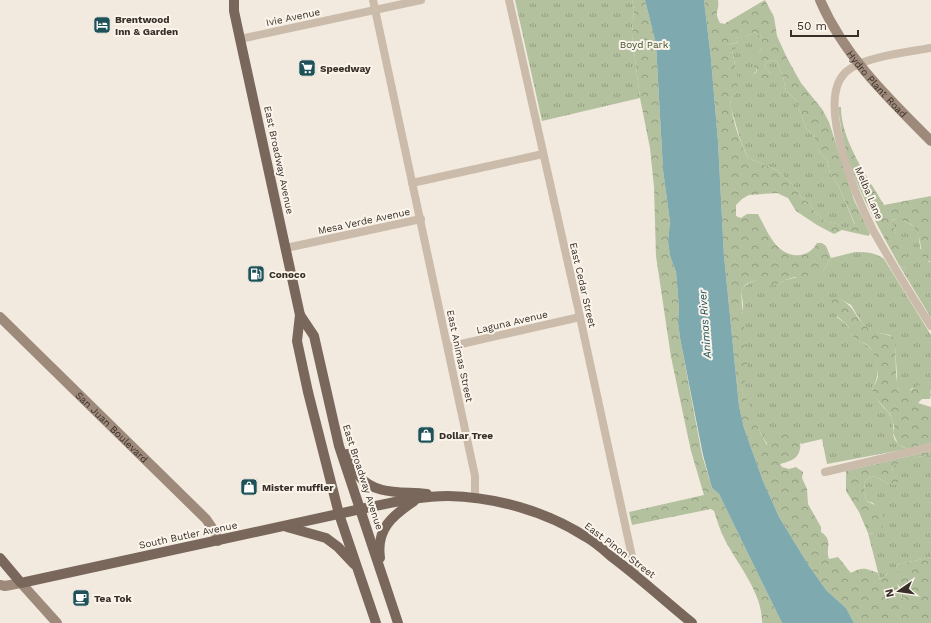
<svg xmlns="http://www.w3.org/2000/svg" width="931" height="623" font-family="'Work Sans',sans-serif">
<style>
.grass{fill:url(#grass-tufts)}
.forest{fill:url(#forest-crowns)}
.water{fill:#7da9af}
.lines{fill:none;stroke-linecap:round;stroke-linejoin:round}
.street{stroke:#cabbaa;stroke-width:8}
.secondary{stroke:#9e8a7b;stroke-width:10}
.primary{stroke:#79675b;stroke-width:10}
.labels{text-anchor:middle;dominant-baseline:central;stroke-width:4;stroke-linejoin:round;paint-order:stroke}
.street-label{font-size:10px;fill:#382f29;stroke:#faf4eb}
.poi-label{font-size:10px;font-weight:bold;fill:#382f29;stroke:#faf4eb;text-anchor:start}
.park-label{font-size:10px;fill:#44562e;stroke:#faf4eb}
.water-label{font-size:11px;font-style:italic;fill:#1f5159;stroke:#faf4eb}
</style>
<defs>
<pattern id="grass-tufts" width="24" height="20" patternUnits="userSpaceOnUse"><rect width="24" height="20" fill="#b3c19e"/><path d="M3 7l-1-3M5 7V3M7 7l1-3M15 17l-1-3M17 17v-4M19 17l1-3" fill="none" stroke="#939d81"/></pattern>
<pattern id="forest-crowns" width="20" height="18" patternUnits="userSpaceOnUse"><rect width="20" height="18" fill="#b3c19e"/><path d="M2 6a3 3 0 1 1 6 0M12 15a3 3 0 1 1 6 0" fill="none" stroke="#939d81"/></pattern>
</defs>
<rect width="100%" height="100%" fill="#f2eade"/>
<g class="grass">
<path d="M 515,0 L 632,0 L 634,9 L 632,35 L 640,98 L 542,121 Z"/>
<path d="M 755,32 L 762,38 L 762,48 C 756,56 758,63 756,72 L 752,76 L 764,80 L 771,74 L 764,66 L 766,62 L 772,60 L 777,61 L 783,77 L 786,91 L 796,100 L 806,128 L 815,137 L 819,151 L 827,160 L 830,173 L 838,185 L 855,225 L 849,229 L 855,233 L 842,230 L 841,225 L 825,221 L 815,212 L 809,203 L 801,197 L 793,185 L 777,170 L 748,158 L 741,142 L 731,108 L 730,99 L 737,92 L 735,64 L 732,50 L 738,42 L 729,45 L 731,40 L 738,37 L 745,37 L 750,34 Z"/>
<path d="M 898,219 L 908,223 L 916,228 L 919,236 L 920,248 L 929,262 L 931,262 L 931,318 L 899,265 L 903,268 L 906,267 L 906,248 L 896,234 L 891,220 Z"/>
<path d="M 855,252 C 866,252 875,252 884,259 L 931,335 L 931,392 L 930,389 L 912,388 L 908,392 L 899,392 L 896,384 L 897,376 L 895,344 L 890,335 L 874,332 L 868,328 L 862,323 L 851,305 L 838,298 L 837,317 C 842,321 847,324 850,330 C 851,332 851,334 853,336 C 856,341 864,342 868,346 C 881,358 880,376 872,389 C 874,396 879,402 884,408 C 886,410 889,412 890,415 C 898,430 885,439 907,449 L 827,464 L 822,439 L 801,444 L 795,433 L 768,445 C 756,428 753,410 742,392 L 743,386 L 743,303 L 741,291 L 743,287 L 751,282 L 760,279 L 777,285 L 785,280 L 823,271 L 831,258 Z"/>
<path d="M 923,456 L 931,456 L 931,557 L 896,565 L 906,599 L 902,598 L 900,587 L 888,573 L 880,580 L 868,533 L 875,534 L 876,507 L 873,503 L 866,501 L 864,483 L 867,479 L 874,476 L 889,484 L 893,472 L 892,467 L 905,459 Z"/>
</g>
<g class="forest">
<path d="M 632,0 L 645,0 L 656,44 L 663,170 L 670,222 L 668,241 L 670,256 L 676,272 L 679,308 L 678,322 L 680,338 L 702,455 L 712,488 L 719,494 L 782,623 L 762,623 C 763,594 738,565 725,540 C 720,531 717,520 714,511 L 711,509 L 632,525 L 629,512 L 704,495 L 691,451 L 671,357 L 656,256 L 654,187 L 650,148 L 640,98 L 632,35 L 634,9 Z"/>
<path d="M 704,0 L 718,0 C 720,11 713,11 720,23 L 724,24 L 765,0 L 774,17 L 777,36 L 787,58 L 801,83 L 822,109 L 829,122 L 854,200 L 870,233 L 869,236 L 855,233 L 848,229 L 855,224 L 838,185 L 830,173 L 827,160 L 819,151 L 815,141 L 815,137 L 806,128 L 796,100 L 786,91 L 783,77 L 777,61 L 772,60 L 766,62 L 764,66 L 771,74 L 773,83 L 767,86 L 763,83 L 763,80 L 751,76 L 756,73 L 757,69 L 754,66 L 756,61 L 752,59 L 750,55 L 754,51 L 759,53 L 762,48 L 762,38 L 755,32 L 750,34 L 745,37 L 738,37 L 732,40 L 729,45 L 739,42 L 738,47 L 732,50 L 738,79 L 737,92 L 730,99 C 732,119 739,140 748,158 L 777,170 L 793,185 L 801,197 L 809,203 L 815,212 L 825,221 L 842,225 L 842,230 L 834,234 L 817,225 L 796,211 L 788,198 L 777,193 L 749,195 L 742,199 L 736,205 L 736,216 L 741,218 L 747,214 L 758,214 C 767,231 777,258 800,255 C 808,254 813,250 817,243 L 822,243 L 826,246 L 831,258 L 823,271 L 812,279 L 795,277 L 785,280 L 777,285 L 764,286 L 759,280 C 752,281 744,283 741,291 L 747,365 L 746,377 L 742,392 C 754,410 756,427 767,445 C 768,443 768,441 769,439 C 774,432 789,427 795,433 C 803,440 802,455 792,460 C 788,462 783,463 780,464 L 782,467 L 789,469 L 796,467 L 803,472 L 802,478 L 807,489 L 808,504 L 821,527 L 821,532 C 834,541 825,547 829,559 L 838,557 C 843,562 846,568 851,573 C 863,566 866,569 878,573 L 880,580 L 888,573 L 894,574 L 902,598 L 905,599 L 896,565 L 931,557 L 931,623 L 854,623 L 846,608 L 827,591 L 809,566 L 779,517 L 763,481 L 744,428 L 739,406 L 724,256 L 718,142 L 711,59 Z"/>
<path d="M 838,107 L 841,107 C 841,141 867,176 884,205 L 931,196 L 931,262 L 923,258 C 919,244 922,228 906,222 C 900,220 896,219 891,220 L 896,234 L 901,236 L 906,248 L 906,267 L 903,268 L 899,265 C 879,228 857,190 845,150 C 842,136 840,121 838,107 Z"/>
<path d="M 838,298 C 856,306 854,318 868,328 C 877,334 886,333 895,338 C 896,348 895,386 899,392 C 902,392 904,392 906,392 C 915,390 917,380 930,389 L 931,395 L 930,399 L 922,399 L 918,403 L 931,407 L 931,443 L 907,449 L 898,444 L 893,433 L 894,426 L 890,414 L 874,396 L 872,389 C 874,385 878,380 878,375 C 879,366 874,349 866,344 C 862,342 856,341 853,336 C 850,333 850,329 847,325 C 839,316 830,315 832,300 Z"/>
<path d="M 931,451 L 931,456 C 916,456 905,459 892,467 L 893,472 L 898,473 L 898,481 L 896,485 L 889,484 L 874,476 L 867,479 L 864,483 L 866,501 C 871,503 879,507 882,512 C 885,518 884,534 875,534 C 873,534 871,533 868,533 L 859,512 L 846,491 L 846,471 Z"/>
</g>
<path class="water" d="M 645,0 L 704,0 L 711,59 L 718,142 L 724,256 L 739,406 L 744,428 L 763,481 L 779,517 L 809,566 L 827,591 L 846,608 L 854,623 L 782,623 L 719,494 L 712,488 L 703,455 L 680,338 L 678,322 L 679,308 L 676,272 L 670,256 L 668,241 L 670,222 L 663,170 L 656,44 Z"/>
<g class="lines">
<g class="street">
<path d="M 373,0 L 475,476 L 475,498"/>
<path d="M 509,0 L 580,317 L 636,575"/>
<path d="M 240,39 L 421,0"/>
<path d="M 931,48 C 909,52 859,57 844,74 C 816,104 858,201 874,232 C 892,264 911,295 931,326"/>
<path d="M 412,183 L 543,154"/>
<path d="M 286,248 L 421,219"/>
<path d="M 448,347 L 580,317"/>
<path d="M 825,472 L 931,447"/>
</g>
<g class="secondary">
<path id="s1" d="M 820,0 C 844,56 889,99 931,141"/>
<path id="s2" d="M 0,317 L 206,519 L 215,532 L 218,541"/>
<path d="M 0,585 L 5,586 L 21,583 L 57,623"/>
</g>
<g class="primary">
<path d="M 234,0 L 234,11 L 240,39 L 300,315 L 297,341 L 308,392 L 339,514 L 376,623"/>
<path d="M 300,315 L 314,336 L 339,446 L 398,623"/>
<path d="M 347,454 C 350,461 354,470 359,476 C 375,496 404,491 427,494"/>
<path d="M 287,527 L 326,538 L 338,547 L 354,564"/>
<path d="M 0,558 L 21,583 L 370,507 C 395,502 422,496 448,496 C 495,497 546,511 586,537 C 595,542 604,550 612,557 C 640,578 665,601 692,623"/>
<path d="M 380,558 C 376,529 392,516 414,501"/>
</g>
</g>
<defs>
<symbol id="hotel-square" viewBox="-11 -11 22 22"><rect x="-9" y="-9" width="18" height="18" rx="4" fill="#1f5159" stroke="#faf4eb"/><path d="M-6-4.5h1.5V1H6V5H4.5V3h-9V5H-6ZM-4 0a1.8 1.8 0 1 1 3.6 0ZM.5 0V-2.5h3Q6-2.5 6 0Z" fill="#fff"/></symbol>
<symbol id="supermarket-square" viewBox="-11 -11 22 22"><rect x="-9" y="-9" width="18" height="18" rx="4" fill="#1f5159" stroke="#faf4eb"/><path d="M-6-5.5h2.5l.6 2H6L4.5 2H-2.5L-4.4-4H-6ZM-1.5 3.2a1.3 1.3 0 1 0 .1 0ZM3 3.2a1.3 1.3 0 1 0 .1 0Z" fill="#fff"/></symbol>
<symbol id="fuel-square" viewBox="-11 -11 22 22"><rect x="-9" y="-9" width="18" height="18" rx="4" fill="#1f5159" stroke="#faf4eb"/><path d="M-5.5-6h7V0h2V4h1.3V-2.5L3-4.5l.8-.8L6-3V5H2.5V1h-1V6h-7ZM-4.2-4.7v3.2H.2V-4.7Z" fill="#fff"/></symbol>
<symbol id="shop-square" viewBox="-11 -11 22 22"><rect x="-9" y="-9" width="18" height="18" rx="4" fill="#1f5159" stroke="#faf4eb"/><path d="M-5-2.5h2.3a2.7 3.5 0 0 1 5.4 0H5L5.5 6h-11ZM-1.5-2.5h3a1.5 2.3 0 0 0-3 0Z" fill="#fff"/></symbol>
<symbol id="cafe-square" viewBox="-11 -11 22 22"><rect x="-9" y="-9" width="18" height="18" rx="4" fill="#1f5159" stroke="#faf4eb"/><path d="M-5.5-4.5H6V0H3Q3 3.5 0 3.5H-2.5Q-5.5 3.5-5.5 0ZM3-3.2v2h1.7v-2ZM-6 4.5H4V6H-6Z" fill="#fff"/></symbol>
</defs>
<g fill-rule="evenodd">
<use href="#hotel-square" x="92" y="15" width="20" height="20"/>
<use href="#supermarket-square" x="297" y="58" width="20" height="20"/>
<use href="#fuel-square" x="246" y="264" width="20" height="20"/>
<use href="#shop-square" x="416" y="425" width="20" height="20"/>
<use href="#shop-square" x="239" y="477" width="20" height="20"/>
<use href="#cafe-square" x="71" y="588" width="20" height="20"/>
</g>
<g class="labels">
<g class="street-label">
<text transform="translate(293 17) rotate(-12)">Ivie Avenue</text>
<text stroke="none"><textPath href="#s1" startOffset="102">Hydro Plant Road</textPath></text>
<text transform="translate(279 160) rotate(78)">East Broadway Avenue</text>
<text transform="translate(869 193) rotate(67)">Melba Lane</text>
<text transform="translate(364 221) rotate(-12)">Mesa Verde Avenue</text>
<text transform="translate(583 285) rotate(77)">East Cedar Street</text>
<text transform="translate(512 322) rotate(-13)">Laguna Avenue</text>
<text transform="translate(460 356) rotate(78)">East Animas Street</text>
<text stroke="none"><textPath href="#s2" startOffset="157">San Juan Boulevard</textPath></text>
<text transform="translate(363 477) rotate(72)">East Broadway Avenue</text>
<text transform="translate(188 535) rotate(-12)">South Butler Avenue</text>
<text transform="translate(620 550) rotate(37)">East Pinon Street</text>
</g>
<g class="poi-label">
<text x="115" y="19">Brentwood<tspan x="115" dy="12">Inn &amp; Garden</tspan></text>
<text x="320" y="68">Speedway</text>
<text x="269" y="274">Conoco</text>
<text x="439" y="435">Dollar Tree</text>
<text x="262" y="487">Mister muffler</text>
<text x="94" y="598">Tea Tok</text>
</g>
<g class="park-label">
<text x="644" y="44">Boyd Park</text>
</g>
<g class="water-label">
<text transform="translate(705 324) rotate(-94)">Animas River</text>
</g>
</g>
<g transform="translate(899 591) rotate(257)" stroke="#faf4eb" stroke-width="3" paint-order="stroke">
<path d="M0-3L7 15L0 10L-7 15Z" fill="#382f29"/>
<text y="-6" font-size="11" font-weight="bold" text-anchor="middle" fill="#382f29">N</text>
</g>
<path d="M791 30v6h67v-6" fill="none" stroke="#382f29" stroke-width="2"/>
<text x="797" y="30" font-size="12" fill="#382f29" stroke="#faf4eb" stroke-width="3" paint-order="stroke">50 m</text>
</svg>
